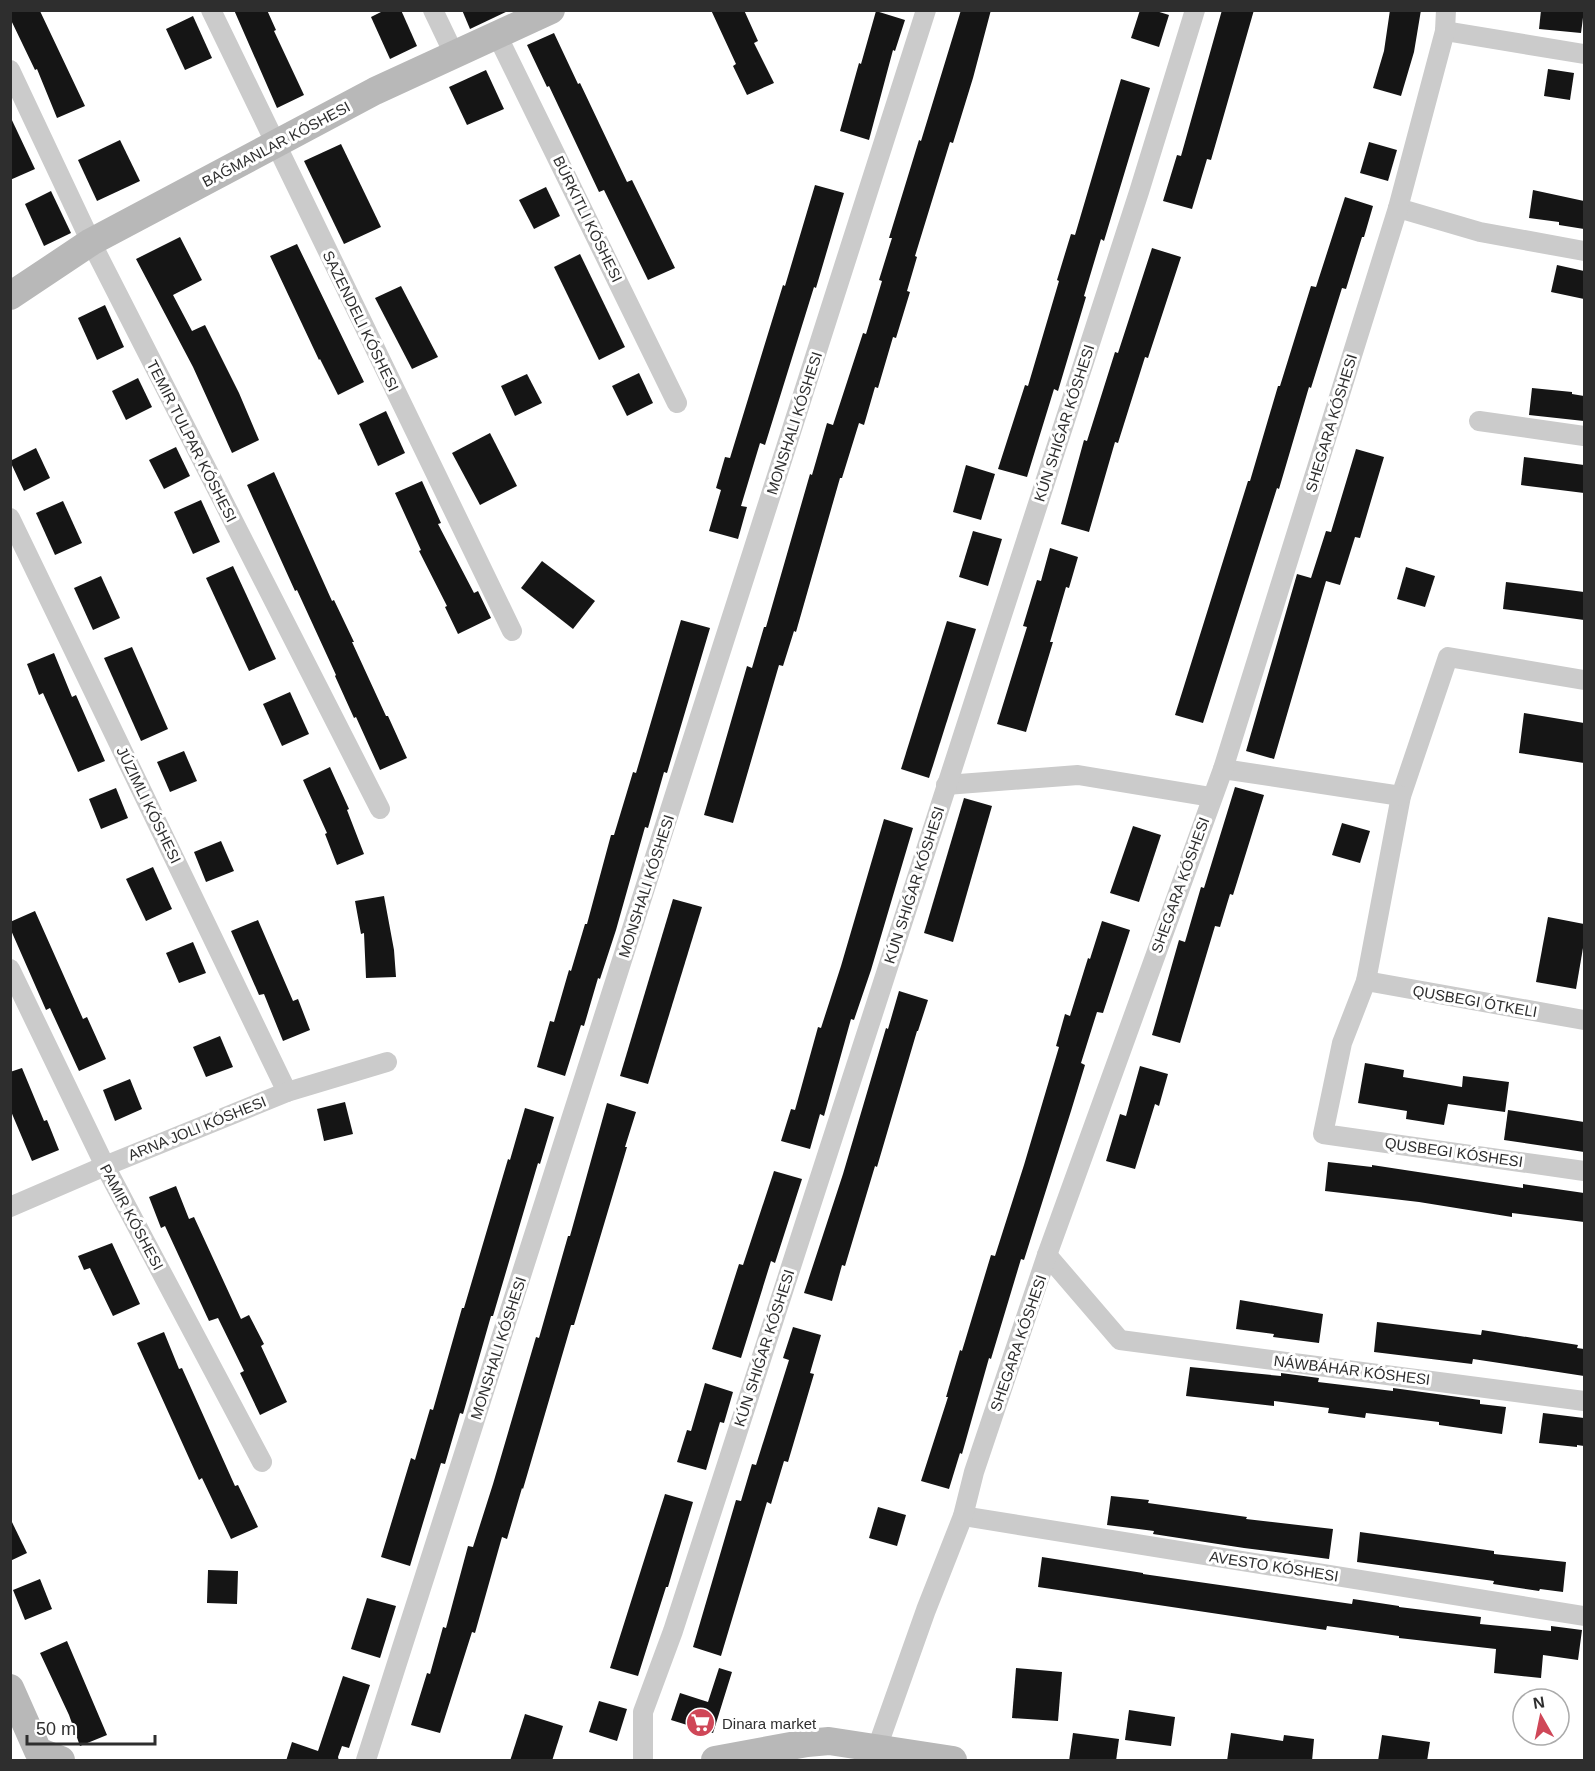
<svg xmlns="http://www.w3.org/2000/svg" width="1595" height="1771" font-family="Arial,sans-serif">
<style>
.building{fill:#151515}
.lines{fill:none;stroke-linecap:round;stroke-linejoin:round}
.street{stroke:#cbcbcb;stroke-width:20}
.secondary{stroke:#b8b8b8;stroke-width:28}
.labels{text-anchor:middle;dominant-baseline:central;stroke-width:6;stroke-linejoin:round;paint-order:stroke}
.street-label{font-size:15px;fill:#2e2e2e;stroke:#fff}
.poi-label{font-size:15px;fill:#2e2e2e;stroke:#fff;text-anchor:start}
</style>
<rect width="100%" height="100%" fill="#fff"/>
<g class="building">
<path d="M 10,10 L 40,11 L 85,106 L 57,118 L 37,69 L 35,70 L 10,18 Z"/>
<path d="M 234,10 L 267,10 L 276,30 L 274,31 L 304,95 L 277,108 Z"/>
<path d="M 385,10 L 401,10 L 417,46 L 390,59 L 371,17 Z"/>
<path d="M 462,10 L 510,10 L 470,29 Z"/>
<path d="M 711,10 L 744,10 L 758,41 L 754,43 L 774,83 L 747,95 L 733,66 L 736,64 Z"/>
<path d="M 961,10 L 991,10 L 973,78 L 953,143 L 950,142 L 915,256 L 917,257 L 907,291 L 910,292 L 896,338 L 893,337 L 878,388 L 875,387 L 864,425 L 859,423 L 842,478 L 840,478 L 796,632 L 794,631 L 783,666 L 779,665 L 733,823 L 704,815 L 747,666 L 752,668 L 764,627 L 766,627 L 810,474 L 812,475 L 827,423 L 833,425 L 863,333 L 866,334 L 882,281 L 879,280 L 892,238 L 889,238 L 919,140 L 921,141 Z"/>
<path d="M 1140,10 L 1153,10 L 1169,15 L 1159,47 L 1131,38 Z"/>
<path d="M 1222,10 L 1254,10 L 1211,160 L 1207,159 L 1192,209 L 1163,201 L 1177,155 L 1181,156 Z"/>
<path d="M 1390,10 L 1421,10 L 1414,52 L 1401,96 L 1373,88 L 1384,51 Z"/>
<path d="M 1541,10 L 1584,10 L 1581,33 L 1539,29 Z"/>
<path d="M 876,11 L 905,20 L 895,51 L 893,50 L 869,140 L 840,131 L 859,63 L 861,64 Z"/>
<path d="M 193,16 L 212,58 L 185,70 L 166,29 Z"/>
<path d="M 554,33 L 578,84 L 580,83 L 627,182 L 632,180 L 675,268 L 648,280 L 604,190 L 599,192 L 549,86 L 547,87 L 527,45 Z"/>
<path d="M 1548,69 L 1574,73 L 1570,100 L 1544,96 Z"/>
<path d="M 486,70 L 504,109 L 467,125 L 449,87 Z"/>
<path d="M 1121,79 L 1150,88 L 1104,241 L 1101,239 L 1084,296 L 1086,297 L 1058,391 L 1054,389 L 1027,477 L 998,469 L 1025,385 L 1028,386 L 1059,281 L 1057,280 L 1071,234 L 1075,235 Z"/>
<path d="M 10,116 L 35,169 L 10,180 Z"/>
<path d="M 120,140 L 140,181 L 97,201 L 78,160 Z"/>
<path d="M 1369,142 L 1397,150 L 1388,181 L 1360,173 Z"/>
<path d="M 341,144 L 381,227 L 344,244 L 304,161 Z"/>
<path d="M 815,185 L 844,193 L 816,288 L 814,287 L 765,445 L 760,443 L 741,506 L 747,507 L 738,539 L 709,531 L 721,490 L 716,488 L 725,457 L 730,458 L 767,337 L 783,285 L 785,286 Z"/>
<path d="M 546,187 L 560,216 L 534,229 L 519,200 Z"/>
<path d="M 1533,190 L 1584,201 L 1584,229 L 1559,225 L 1559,222 L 1529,218 Z"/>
<path d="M 51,191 L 71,233 L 44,246 L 25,204 Z"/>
<path d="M 1345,197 L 1373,206 L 1364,237 L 1362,237 L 1346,289 L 1342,288 L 1311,388 L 1309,387 L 1279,489 L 1277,488 L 1203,723 L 1175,715 L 1248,481 L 1250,481 L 1278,386 L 1280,386 L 1311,286 L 1316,287 Z"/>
<path d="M 180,237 L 202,280 L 173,295 L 192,331 L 205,325 L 239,393 L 259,440 L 232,453 L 193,367 L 136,259 Z"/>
<path d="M 297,244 L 364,382 L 338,395 L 320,359 L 319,360 L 270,256 Z"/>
<path d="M 1152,248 L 1181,257 L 1148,358 L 1145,357 L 1118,443 L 1115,442 L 1089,532 L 1061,524 L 1084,440 L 1087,441 L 1115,352 L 1118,353 Z"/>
<path d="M 580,254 L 625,347 L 599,360 L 554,267 Z"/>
<path d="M 1557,265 L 1584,271 L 1584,299 L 1551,292 Z"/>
<path d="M 401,286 L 438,357 L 412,369 L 375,298 Z"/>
<path d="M 105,305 L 124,347 L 97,360 L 78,318 Z"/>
<path d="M 639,373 L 653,403 L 627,416 L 612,386 Z"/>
<path d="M 527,374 L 542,403 L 515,416 L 501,386 Z"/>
<path d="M 138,378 L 152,407 L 126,420 L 112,391 Z"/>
<path d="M 1532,388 L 1572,392 L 1572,394 L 1584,396 L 1584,421 L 1529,415 Z"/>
<path d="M 386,411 L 405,453 L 378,466 L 359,424 Z"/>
<path d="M 490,433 L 517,486 L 480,505 L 452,453 Z"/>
<path d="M 176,447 L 190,476 L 164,489 L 149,460 Z"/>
<path d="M 36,448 L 50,478 L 24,491 L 10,461 Z"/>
<path d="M 1356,449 L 1384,457 L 1360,538 L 1355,537 L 1340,585 L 1326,581 L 1274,759 L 1246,751 L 1297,574 L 1311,578 L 1326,531 L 1331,532 Z"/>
<path d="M 1524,457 L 1584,465 L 1584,493 L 1521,485 Z"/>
<path d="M 966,465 L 995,474 L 981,520 L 953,512 Z"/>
<path d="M 274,472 L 332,601 L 334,600 L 354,642 L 352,642 L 386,716 L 388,716 L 407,758 L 380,770 L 356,717 L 354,718 L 335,676 L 336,675 L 297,590 L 295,591 L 247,485 Z"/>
<path d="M 422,481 L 441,523 L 438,524 L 474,593 L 478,591 L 491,618 L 458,634 L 445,607 L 447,606 L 419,551 L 421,550 L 395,493 Z"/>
<path d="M 201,500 L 220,542 L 193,554 L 174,512 Z"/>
<path d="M 63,501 L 82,543 L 55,555 L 36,513 Z"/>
<path d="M 973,531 L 1002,539 L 988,586 L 959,577 Z"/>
<path d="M 1050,548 L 1078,557 L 1069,588 L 1066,587 L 1050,642 L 1053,642 L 1026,732 L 997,724 L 1027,627 L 1023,626 L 1037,580 L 1041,581 Z"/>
<path d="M 542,561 L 595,601 L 573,629 L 521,588 Z"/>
<path d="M 233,566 L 276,659 L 249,671 L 206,578 Z"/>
<path d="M 1406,567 L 1435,576 L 1425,607 L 1397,599 Z"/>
<path d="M 101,576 L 120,618 L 93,630 L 74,588 Z"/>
<path d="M 1506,582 L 1584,592 L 1584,620 L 1503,609 Z"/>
<path d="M 681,620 L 710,628 L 667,773 L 664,772 L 648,828 L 645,827 L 616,930 L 600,979 L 598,978 L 584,1026 L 581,1025 L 565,1076 L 537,1067 L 550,1021 L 554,1022 L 569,970 L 571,971 L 585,924 L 587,924 L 611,835 L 614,835 L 633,772 L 636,773 Z"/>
<path d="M 947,621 L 976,629 L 929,778 L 901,769 Z"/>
<path d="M 132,647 L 168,729 L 141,741 L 104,658 Z"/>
<path d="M 54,653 L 72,697 L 76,695 L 105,761 L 78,772 L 43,693 L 39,695 L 27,664 Z"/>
<path d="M 290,692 L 309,734 L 282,746 L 263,704 Z"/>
<path d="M 1524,713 L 1584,723 L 1584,763 L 1519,753 Z"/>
<path d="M 184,751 L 197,781 L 170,792 L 157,762 Z"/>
<path d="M 330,767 L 349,809 L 347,810 L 364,854 L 337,865 L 325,834 L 327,833 L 303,780 Z"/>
<path d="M 1235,787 L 1264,795 L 1233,895 L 1230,894 L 1220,927 L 1215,926 L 1180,1043 L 1152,1035 L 1179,940 L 1185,942 L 1201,887 L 1204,888 Z"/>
<path d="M 116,788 L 128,818 L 101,829 L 89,799 Z"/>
<path d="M 964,798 L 992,806 L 953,942 L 924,933 Z"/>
<path d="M 884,819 L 913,828 L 871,970 L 854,1020 L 851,1019 L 824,1116 L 820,1114 L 810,1149 L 781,1141 L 791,1109 L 795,1110 L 818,1027 L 821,1028 L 841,966 Z"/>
<path d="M 1342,823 L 1370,831 L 1360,863 L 1332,855 Z"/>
<path d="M 1133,826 L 1161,835 L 1139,902 L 1110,893 Z"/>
<path d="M 221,841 L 234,871 L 206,882 L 194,852 Z"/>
<path d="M 153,867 L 172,909 L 146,921 L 126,879 Z"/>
<path d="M 384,896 L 394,950 L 396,977 L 366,978 L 364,933 L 361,934 L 355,901 Z"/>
<path d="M 673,899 L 702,907 L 648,1084 L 620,1076 Z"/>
<path d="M 35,911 L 83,1019 L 87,1017 L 106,1059 L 79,1071 L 50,1008 L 46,1010 L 10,928 L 10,922 Z"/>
<path d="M 1548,917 L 1584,924 L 1584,942 L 1576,989 L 1536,982 Z"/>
<path d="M 258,920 L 293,1001 L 298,999 L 310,1030 L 283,1041 L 264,994 L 259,995 L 231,931 Z"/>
<path d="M 1102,921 L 1130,930 L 1103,1013 L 1097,1012 L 1081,1063 L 1085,1065 L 1071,1111 L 1024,1260 L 1021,1259 L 991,1359 L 989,1358 L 962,1454 L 960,1453 L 949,1489 L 921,1481 L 948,1397 L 946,1397 L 960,1350 L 962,1351 L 991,1255 L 995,1256 L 1024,1165 L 1059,1047 L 1056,1046 L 1065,1014 L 1070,1016 L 1088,958 L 1090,959 Z"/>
<path d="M 193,942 L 206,973 L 179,983 L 166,953 Z"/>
<path d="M 899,991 L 928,1000 L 918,1031 L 917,1031 L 877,1167 L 875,1166 L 845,1266 L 842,1265 L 832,1301 L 804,1293 L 843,1174 L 886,1028 L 888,1029 Z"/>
<path d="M 220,1036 L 233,1067 L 206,1077 L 193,1047 Z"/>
<path d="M 1365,1063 L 1404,1070 L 1403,1077 L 1462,1087 L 1463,1076 L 1509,1082 L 1505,1112 L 1448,1104 L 1444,1125 L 1406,1119 L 1407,1111 L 1358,1103 Z"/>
<path d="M 1140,1066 L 1168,1074 L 1159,1106 L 1155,1104 L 1135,1169 L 1106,1161 L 1120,1114 L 1126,1116 Z"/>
<path d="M 22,1068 L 44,1121 L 47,1120 L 59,1150 L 32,1161 L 10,1109 L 10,1072 Z"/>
<path d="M 130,1079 L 142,1109 L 115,1121 L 103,1090 Z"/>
<path d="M 345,1102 L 353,1134 L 324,1141 L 317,1109 Z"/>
<path d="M 607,1103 L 636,1112 L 625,1147 L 627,1147 L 574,1325 L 571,1325 L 523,1489 L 522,1488 L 507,1539 L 502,1537 L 475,1633 L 472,1632 L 440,1733 L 411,1725 L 427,1673 L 430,1674 L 443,1627 L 446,1628 L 468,1546 L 473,1547 L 493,1484 L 536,1337 L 539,1338 L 568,1236 L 570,1236 Z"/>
<path d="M 525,1108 L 554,1117 L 540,1164 L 538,1163 L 493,1316 L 491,1316 L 463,1414 L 460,1413 L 445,1464 L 441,1463 L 410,1566 L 381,1557 L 411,1458 L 415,1460 L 430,1409 L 433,1410 L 462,1308 L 464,1308 L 508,1159 L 510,1160 Z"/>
<path d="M 1508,1110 L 1584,1122 L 1584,1152 L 1504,1140 Z"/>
<path d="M 1328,1162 L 1372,1167 L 1372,1165 L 1523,1188 L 1523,1184 L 1584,1193 L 1584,1222 L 1512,1213 L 1512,1217 L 1419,1202 L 1325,1191 Z"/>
<path d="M 774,1171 L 802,1179 L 775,1263 L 771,1261 L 741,1358 L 712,1349 L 739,1264 L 743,1265 Z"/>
<path d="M 176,1186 L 189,1219 L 194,1217 L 241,1319 L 249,1315 L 264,1344 L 261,1346 L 287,1402 L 260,1415 L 240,1373 L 244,1371 L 218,1318 L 209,1321 L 165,1226 L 161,1228 L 149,1197 Z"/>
<path d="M 112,1243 L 140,1304 L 113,1316 L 90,1268 L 84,1270 L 78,1256 Z"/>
<path d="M 1240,1300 L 1323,1314 L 1319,1343 L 1273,1337 L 1274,1334 L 1236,1329 Z"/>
<path d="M 1377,1322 L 1481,1335 L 1482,1330 L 1578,1345 L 1577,1348 L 1584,1349 L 1584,1376 L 1473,1359 L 1472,1364 L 1374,1352 Z"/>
<path d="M 793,1327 L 821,1335 L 810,1373 L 814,1374 L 788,1462 L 784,1461 L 771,1504 L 767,1502 L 721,1656 L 693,1647 L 736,1500 L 741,1501 L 752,1464 L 756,1465 L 789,1360 L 783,1358 Z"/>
<path d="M 164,1332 L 179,1369 L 182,1368 L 235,1486 L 238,1485 L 258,1527 L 231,1539 L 202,1478 L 199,1480 L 137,1343 Z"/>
<path d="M 1190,1367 L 1281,1376 L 1281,1373 L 1319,1378 L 1318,1382 L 1393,1391 L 1393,1388 L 1480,1400 L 1480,1404 L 1506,1407 L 1502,1434 L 1439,1425 L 1439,1422 L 1366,1413 L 1365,1418 L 1328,1413 L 1329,1408 L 1274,1401 L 1274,1406 L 1186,1396 Z"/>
<path d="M 705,1383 L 733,1392 L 724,1423 L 720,1422 L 706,1470 L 677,1462 L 687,1430 L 691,1431 Z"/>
<path d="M 1543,1413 L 1584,1418 L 1584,1446 L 1577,1445 L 1577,1447 L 1539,1443 Z"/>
<path d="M 665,1494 L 693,1502 L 668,1587 L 666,1587 L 638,1676 L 610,1668 Z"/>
<path d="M 1111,1496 L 1149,1500 L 1148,1503 L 1247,1517 L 1246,1519 L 1333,1529 L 1329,1559 L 1244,1548 L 1153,1534 L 1154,1531 L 1107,1525 Z"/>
<path d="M 878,1507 L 906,1515 L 897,1546 L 869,1538 Z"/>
<path d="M 10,1518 L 27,1553 L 10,1561 Z"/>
<path d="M 1360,1532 L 1494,1551 L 1494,1554 L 1566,1562 L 1563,1592 L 1540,1589 L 1539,1591 L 1493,1584 L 1494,1581 L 1357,1562 Z"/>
<path d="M 1042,1557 L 1143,1573 L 1143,1574 L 1352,1604 L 1353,1599 L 1399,1606 L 1399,1607 L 1481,1617 L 1480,1624 L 1551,1631 L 1551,1626 L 1582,1630 L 1578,1660 L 1543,1655 L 1541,1678 L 1494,1673 L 1496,1649 L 1399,1638 L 1399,1636 L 1327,1626 L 1326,1630 L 1038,1587 Z"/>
<path d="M 208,1570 L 238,1571 L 237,1604 L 207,1603 Z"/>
<path d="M 40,1579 L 52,1609 L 25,1620 L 13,1590 Z"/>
<path d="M 367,1598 L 396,1606 L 380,1658 L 351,1649 Z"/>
<path d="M 67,1641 L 107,1735 L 80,1746 L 69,1715 L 40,1653 Z"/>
<path d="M 719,1668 L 732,1672 L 713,1733 L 671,1720 L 680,1693 L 708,1702 Z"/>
<path d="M 1016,1668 L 1062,1672 L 1058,1721 L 1012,1718 Z"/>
<path d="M 343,1676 L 370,1685 L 349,1748 L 342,1746 L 338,1757 L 339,1761 L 286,1761 L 292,1742 L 318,1751 Z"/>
<path d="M 599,1701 L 627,1709 L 617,1741 L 589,1732 Z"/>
<path d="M 1129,1710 L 1175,1717 L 1171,1746 L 1125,1740 Z"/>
<path d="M 525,1714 L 563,1726 L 552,1761 L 510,1761 Z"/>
<path d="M 1073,1733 L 1119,1739 L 1116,1761 L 1069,1761 Z"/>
<path d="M 1231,1733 L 1283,1741 L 1284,1735 L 1314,1739 L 1312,1761 L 1227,1761 Z"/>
<path d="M 1382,1735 L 1430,1742 L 1427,1761 L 1378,1761 Z"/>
</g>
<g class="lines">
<g class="street">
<path d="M 211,10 L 512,631"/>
<path d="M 433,10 L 455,56"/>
<path d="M 1445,31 L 1584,54"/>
<path d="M 497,35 L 677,403"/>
<path d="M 10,70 L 91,242 L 380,809"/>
<path d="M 1398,208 L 1480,232 L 1584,251"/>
<path d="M 1479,421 L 1584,436"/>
<path d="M 10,518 L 287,1092"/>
<path d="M 1584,680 L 1448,657 L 1401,796 L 1366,981 L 1342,1043 L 1323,1134 L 1584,1171"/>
<path d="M 1223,769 L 1401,796"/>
<path d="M 946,785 L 1078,775 L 1211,797"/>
<path d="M 10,969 L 105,1166 L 262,1462"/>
<path d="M 1366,981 L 1584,1020"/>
<path d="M 10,1207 L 105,1166 L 287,1092 L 387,1062"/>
<path d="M 1047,1255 L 1120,1340 L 1584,1401"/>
<path d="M 963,1516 L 1584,1616"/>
<path d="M 877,1748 L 926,1610 L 963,1516 L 974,1472 L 1047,1255 L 1223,769 L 1398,208 L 1445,31 L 1446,10"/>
<path d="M 366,1760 L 926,10"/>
<path d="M 643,1760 L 643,1712 L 673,1631 L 1139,192 L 1195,10"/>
</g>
<g class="secondary">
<path d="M 10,296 L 91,242 L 375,91 L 551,10"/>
<path d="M 10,1688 L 38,1751 L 61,1760"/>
<path d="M 715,1760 L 807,1743 L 829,1741 L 953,1760"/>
</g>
</g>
<defs>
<symbol id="supermarket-disc" viewBox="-11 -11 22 22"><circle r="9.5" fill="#cf4758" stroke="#fff"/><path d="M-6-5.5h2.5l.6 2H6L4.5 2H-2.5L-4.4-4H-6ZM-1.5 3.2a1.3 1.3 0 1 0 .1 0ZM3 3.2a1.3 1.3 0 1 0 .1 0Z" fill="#fff"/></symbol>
</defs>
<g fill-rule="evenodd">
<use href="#supermarket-disc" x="684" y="1706" width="33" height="33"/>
</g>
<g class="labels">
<g class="street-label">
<text transform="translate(276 144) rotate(-28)">BAǴMANLAR KÓSHESI</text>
<text transform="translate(588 219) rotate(64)">BÚRKITLI KÓSHESI</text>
<text transform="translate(361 321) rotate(64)">SAZENDELI KÓSHESI</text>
<text transform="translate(794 423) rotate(-72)">MONSHALI KÓSHESI</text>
<text transform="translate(1064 423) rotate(-72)">KÚN SHIǴAR KÓSHESI</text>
<text transform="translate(1331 423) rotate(-73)">SHEGARA KÓSHESI</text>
<text transform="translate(192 441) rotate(63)">TEMIR TULPAR KÓSHESI</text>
<text transform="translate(149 805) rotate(64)">JÚZIMLI KÓSHESI</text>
<text transform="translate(914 885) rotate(-72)">KÚN SHIǴAR KÓSHESI</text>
<text transform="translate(1180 885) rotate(-70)">SHEGARA KÓSHESI</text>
<text transform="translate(646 886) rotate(-72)">MONSHALI KÓSHESI</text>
<text transform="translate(1475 1001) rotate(10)">QUSBEGI ÓTKELI</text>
<text transform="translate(197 1128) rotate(-22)">ARNA JOLI KÓSHESI</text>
<text transform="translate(1454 1152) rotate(8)">QUSBEGI KÓSHESI</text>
<text transform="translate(132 1217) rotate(62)">PAMIR KÓSHESI</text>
<text transform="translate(1018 1343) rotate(-71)">SHEGARA KÓSHESI</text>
<text transform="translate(498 1348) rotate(-72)">MONSHALI KÓSHESI</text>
<text transform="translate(764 1348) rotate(-72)">KÚN SHIǴAR KÓSHESI</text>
<text transform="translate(1352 1370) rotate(7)">NÁWBÁHÁR KÓSHESI</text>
<text transform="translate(1274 1566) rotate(9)">AVESTO KÓSHESI</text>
</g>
<g class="poi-label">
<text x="722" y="1723">Dinara market</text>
</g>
</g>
<rect width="1595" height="1771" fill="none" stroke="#2e2e2e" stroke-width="24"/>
<g transform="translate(1541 1717) rotate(351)"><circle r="28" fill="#ffffff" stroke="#ababab" stroke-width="1.5"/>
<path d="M0-4.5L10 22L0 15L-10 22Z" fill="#cf4758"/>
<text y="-9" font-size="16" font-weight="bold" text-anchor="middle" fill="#2e2e2e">N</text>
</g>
<path d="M27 1735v9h128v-9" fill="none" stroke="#2e2e2e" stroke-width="3"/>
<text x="36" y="1735" font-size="18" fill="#2e2e2e" stroke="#ffffff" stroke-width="4.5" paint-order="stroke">50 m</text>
</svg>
